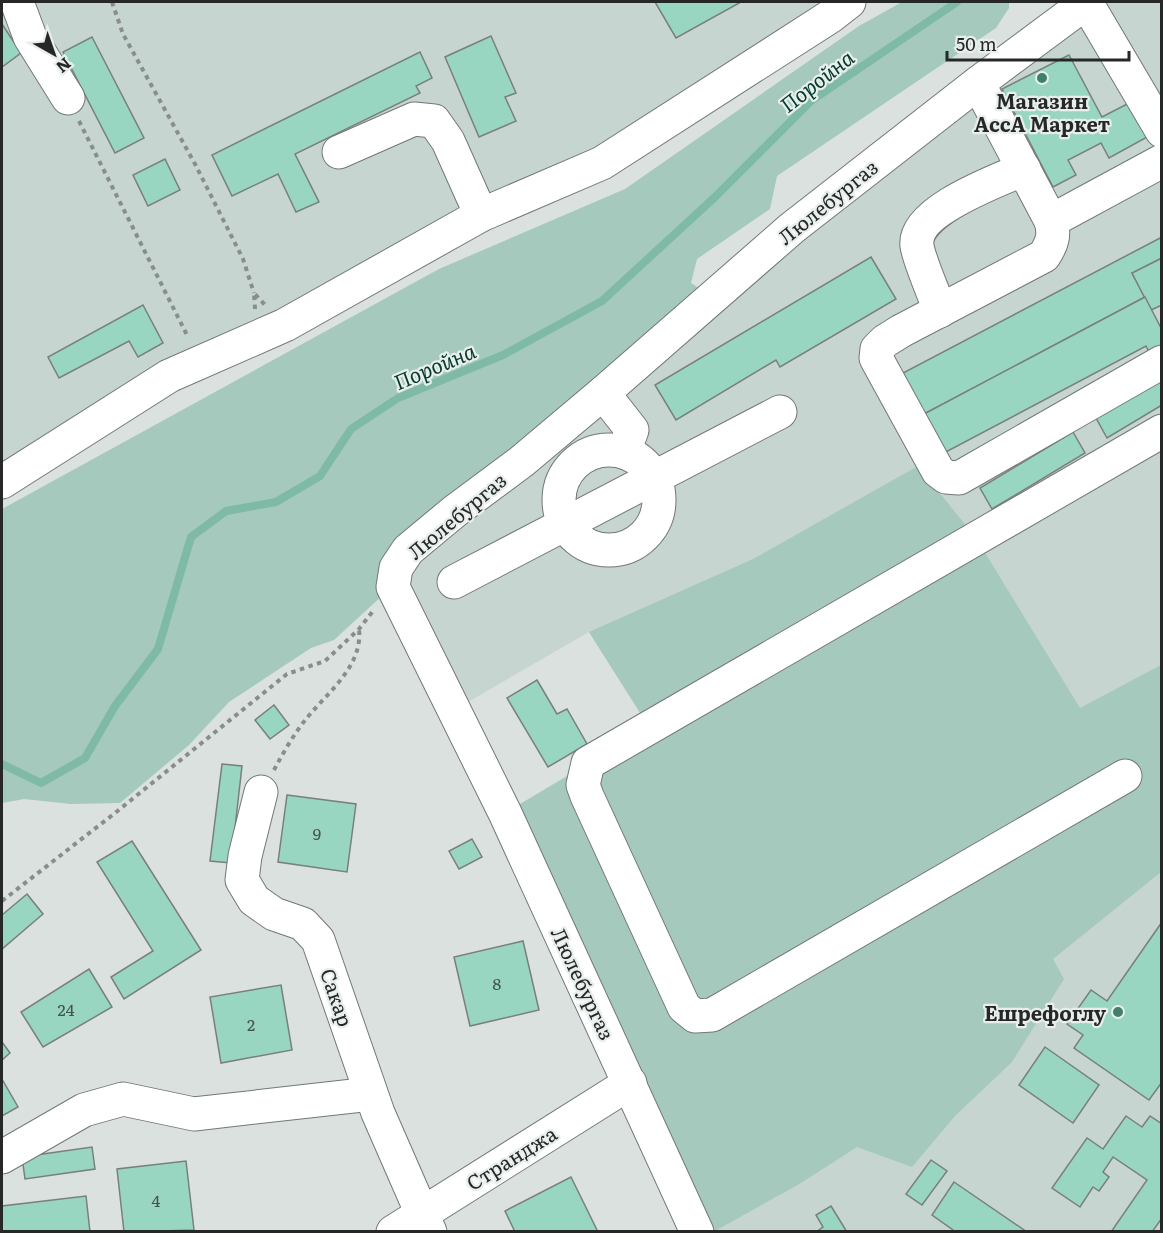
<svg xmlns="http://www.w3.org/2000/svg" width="1163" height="1233" font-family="Literata,serif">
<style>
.built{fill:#c6d5d0}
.green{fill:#a5c9bc}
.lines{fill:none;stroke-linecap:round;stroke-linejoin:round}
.stream{stroke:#7ebaa6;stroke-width:8}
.building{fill:#99d6c1;stroke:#797f7d;stroke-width:1.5}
.minor-casing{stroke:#727876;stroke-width:35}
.path{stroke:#898d8b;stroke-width:4;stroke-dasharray:4.5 4.5;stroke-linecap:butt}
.minor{stroke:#fff;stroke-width:33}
.poi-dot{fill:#407f6c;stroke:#e7eeeb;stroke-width:2}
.labels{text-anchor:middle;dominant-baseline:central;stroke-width:4.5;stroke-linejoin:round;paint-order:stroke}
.number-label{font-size:16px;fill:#43544e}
.poi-label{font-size:20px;font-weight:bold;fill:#262827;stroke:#e7eeeb}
.street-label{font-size:20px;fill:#262827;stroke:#e7eeeb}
.water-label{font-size:21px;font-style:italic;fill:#043b2e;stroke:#e7eeeb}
</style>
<rect width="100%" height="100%" fill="#dae1de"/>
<g class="built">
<path d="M 2,2 L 849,2 L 831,16 L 2,482 Z"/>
<path d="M 1086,2 L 1161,2 L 1161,1231 L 697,1231 L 649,727 L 589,632 L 454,710 L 396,568 Z"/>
</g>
<g class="green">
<path d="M 902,2 L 1009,2 L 1009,8 L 996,28 L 777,176 L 770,209 L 697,259 L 691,283 L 713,297 L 603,393 L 334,640 L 311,648 L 229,702 L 189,745 L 120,803 L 71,804 L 24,799 L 2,803 L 2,509 L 439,269 L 625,189 L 859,26 Z"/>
<path d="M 918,466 L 976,538 L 1080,708 L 1161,665 L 1161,872 L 1053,959 L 1064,979 L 1012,1062 L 955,1116 L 912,1167 L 857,1147 L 801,1183 L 715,1231 L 697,1231 L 505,813 L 649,727 L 589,632 L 753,559 Z"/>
</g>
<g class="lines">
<path class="stream" d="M 2,764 L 41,783 L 85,758 L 115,706 L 158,649 L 191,537 L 226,511 L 276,502 L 320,476 L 351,429 L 398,398 L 503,355 L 602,301 L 715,197 L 811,101 L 957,2"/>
</g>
<g class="building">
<path d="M 655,2 L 741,2 L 676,38 Z"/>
<path d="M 2,24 L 21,53 L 2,67 Z"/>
<path d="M 491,36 L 516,93 L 505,97 L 516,121 L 479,137 L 445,57 Z"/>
<path d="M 92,37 L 144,138 L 115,153 L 63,52 Z"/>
<path d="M 420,52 L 432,78 L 416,86 L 420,93 L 295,154 L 319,202 L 296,212 L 278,174 L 232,196 L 212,155 Z"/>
<path d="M 1069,55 L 1102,117 L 1131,102 L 1149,136 L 1109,158 L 1101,143 L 1068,160 L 1076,175 L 1053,187 L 1002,89 Z"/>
<path d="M 165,159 L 180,190 L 148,206 L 133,175 Z"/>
<path d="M 1162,237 L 1162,258 L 1132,273 L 1145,297 L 924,414 L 903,373 Z"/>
<path d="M 871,257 L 896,299 L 780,367 L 776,360 L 676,420 L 655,385 Z"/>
<path d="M 1162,258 L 1162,305 L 1151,310 L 1132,273 Z"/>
<path d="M 1145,297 L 1162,330 L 1162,348 L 1150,354 L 1146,346 L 944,453 L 924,414 Z"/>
<path d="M 143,305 L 163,343 L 138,357 L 129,341 L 59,378 L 48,357 Z"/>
<path d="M 1162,379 L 1162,405 L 1107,438 L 1096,418 Z"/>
<path d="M 1073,432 L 1085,453 L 992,509 L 980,488 Z"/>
<path d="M 537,680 L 557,714 L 567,709 L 587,744 L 548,767 L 507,698 Z"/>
<path d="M 274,705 L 289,725 L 270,739 L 255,720 Z"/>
<path d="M 222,764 L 242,766 L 231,863 L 210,861 Z"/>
<path d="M 287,795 L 356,804 L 347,872 L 278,862 Z"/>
<path d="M 472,839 L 482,857 L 459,869 L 449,851 Z"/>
<path d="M 132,841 L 201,950 L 124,999 L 111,977 L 153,951 L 97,862 Z"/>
<path d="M 27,894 L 43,914 L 2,949 L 2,915 Z"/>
<path d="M 1162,922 L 1162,1082 L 1149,1100 L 1074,1048 L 1083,1035 L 1067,1024 L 1091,990 L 1107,1001 Z"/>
<path d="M 523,941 L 539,1010 L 470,1026 L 454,957 Z"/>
<path d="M 89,969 L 112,1007 L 43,1047 L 21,1012 Z"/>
<path d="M 281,985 L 292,1050 L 221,1063 L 210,997 Z"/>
<path d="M 2,1042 L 10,1053 L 2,1060 Z"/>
<path d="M 1045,1047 L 1099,1085 L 1073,1123 L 1019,1085 Z"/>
<path d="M 2,1079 L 18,1107 L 2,1116 Z"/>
<path d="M 1126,1116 L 1142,1127 L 1150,1116 L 1162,1124 L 1162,1218 L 1152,1232 L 1111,1232 L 1147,1180 L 1113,1157 L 1103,1172 L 1109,1177 L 1099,1191 L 1093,1187 L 1080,1207 L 1052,1188 L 1087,1138 L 1103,1149 Z"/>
<path d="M 92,1147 L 95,1169 L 25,1179 L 22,1157 Z"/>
<path d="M 931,1160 L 947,1171 L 922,1205 L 906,1194 Z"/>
<path d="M 186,1161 L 194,1230 L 124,1232 L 117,1169 Z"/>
<path d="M 571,1177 L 598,1232 L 515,1232 L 505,1211 Z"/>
<path d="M 954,1182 L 1027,1232 L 956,1232 L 932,1215 Z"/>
<path d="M 86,1196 L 90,1232 L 2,1232 L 2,1206 Z"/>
<path d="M 831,1206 L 847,1232 L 816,1232 L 823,1227 L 816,1215 Z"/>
</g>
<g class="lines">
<defs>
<g id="minor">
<path d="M 17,2 L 30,37 L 68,98"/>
<path d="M 1086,2 L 1162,131"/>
<path d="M 978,83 L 1051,221 C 1055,235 1052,244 1044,256 L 901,331 L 885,341 L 877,349 L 876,358 L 938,471 L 946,477 L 959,478 L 1162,362"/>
<path d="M 339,152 L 414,119 L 434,121 L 448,141 L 481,215"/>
<path d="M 1051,221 L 1162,161"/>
<path d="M 940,311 C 934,293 920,263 917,246 C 912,211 999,180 1024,169"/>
<path d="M 603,393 L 632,430 L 624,452"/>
<circle cx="609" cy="500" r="50"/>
<path d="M 2,482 L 169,376 L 285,325 L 481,215 L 602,163 L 831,16 L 849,2"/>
<path d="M 454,582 L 780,412"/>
<path d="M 1125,776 L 712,1015 L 695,1016 L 684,1007 L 587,796 L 583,785 L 588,763 L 1162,431"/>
<path d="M 261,792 L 245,856 L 242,880 L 254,900 L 274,914 L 303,924 L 318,940 L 378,1113 L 430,1232"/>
<path d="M 2,1157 L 84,1110 L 123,1099 L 194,1114 L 371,1094"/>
<path d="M 393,1232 L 630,1083"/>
<path d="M 697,1232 L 505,813 L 393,587 L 396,568 L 408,550 L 455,511 L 521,462 L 603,393 L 792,228 L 978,83 L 1087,2"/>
</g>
</defs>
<use href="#minor" class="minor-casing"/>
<g class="path">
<path d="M 112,2 L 123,34 L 195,164 L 243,259 L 254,293"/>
<path d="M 79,121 L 188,337"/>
<path d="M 255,309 L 254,293 L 265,305"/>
<path d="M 274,770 C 283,753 294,734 306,719 C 328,692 363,666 359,629"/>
<path d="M 2,901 L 115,813 L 287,674 L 325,661 L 359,629 L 373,611"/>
</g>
<use href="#minor" class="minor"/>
</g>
<g class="poi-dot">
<circle cx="1042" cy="78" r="6"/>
<circle cx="1118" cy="1012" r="6"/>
</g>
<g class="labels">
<g class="number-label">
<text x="317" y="833">9</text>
<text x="497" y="983">8</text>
<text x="66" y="1009">24</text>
<text x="251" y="1024">2</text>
<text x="156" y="1200">4</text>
</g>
<g class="poi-label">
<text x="1042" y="100">Магазин<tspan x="1042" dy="23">АссА Маркет</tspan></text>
<text x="1106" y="1012" text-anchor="end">Ешрефоглу</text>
</g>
<g class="street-label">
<text transform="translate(827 201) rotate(-39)">Люлебургаз</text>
<text transform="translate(456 515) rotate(-40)">Люлебургаз</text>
<text transform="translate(584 983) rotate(65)">Люлебургаз</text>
<text transform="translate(338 997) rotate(71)">Сакар</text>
<text transform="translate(511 1157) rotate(-32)">Странджа</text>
</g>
<g class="water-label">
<text transform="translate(816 80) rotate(-38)">Поройна</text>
<text transform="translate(434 365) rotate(-23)">Поройна</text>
</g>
</g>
<rect width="1163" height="1233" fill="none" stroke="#262827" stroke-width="6"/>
<g transform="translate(54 54) rotate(140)" stroke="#e7eeeb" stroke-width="4.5" paint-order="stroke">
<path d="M0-4.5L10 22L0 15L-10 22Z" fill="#262827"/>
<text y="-9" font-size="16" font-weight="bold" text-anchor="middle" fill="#262827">N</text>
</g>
<path d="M947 51v9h182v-9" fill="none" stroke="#262827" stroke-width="3"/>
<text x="956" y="51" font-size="18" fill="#262827" stroke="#e7eeeb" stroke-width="4.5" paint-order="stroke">50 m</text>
</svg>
